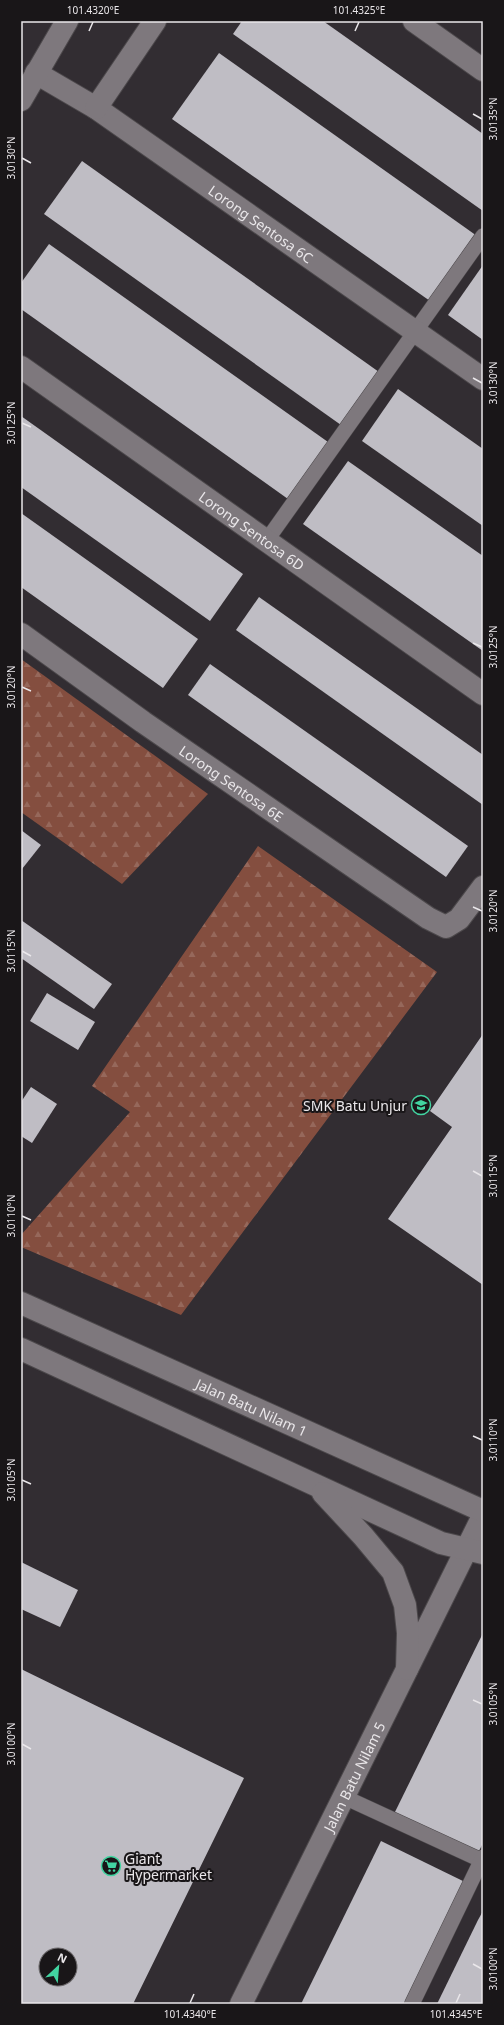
<svg xmlns="http://www.w3.org/2000/svg" width="504" height="2025" font-family="'Noto Sans',sans-serif">
<style>
.forest{fill:url(#forest-firs)}
.building{fill:#bfbdc4;fill-rule:evenodd}
.lines{fill:none;stroke-linecap:round;stroke-linejoin:round}
.lane-casing{stroke:#4c484b;stroke-width:16}
.street-casing{stroke:#4c484b;stroke-width:24}
.secondary-casing{stroke:#4c484b;stroke-width:24}
.lane{stroke:#7e787d;stroke-width:15}
.street{stroke:#7e787d;stroke-width:22}
.secondary{stroke:#7e787d;stroke-width:22}
.ticks{fill:none;stroke:#eae7ea;stroke-width:1.5}
.labels{text-anchor:middle;dominant-baseline:central;stroke-width:4;stroke-linejoin:round;paint-order:stroke}
.street-label{font-size:14px;fill:#eae7ea;stroke:#191618}
.poi-label{font-size:14px;fill:#eae7ea;stroke:#191618;text-anchor:end}
.neatline{fill:none;stroke:#eae7ea;stroke-width:1.5}
.ticks-label{font-size:10px;text-anchor:middle;fill:#eae7ea}
</style>
<defs>
<pattern id="forest-firs" width="22" height="20" patternUnits="userSpaceOnUse"><rect width="22" height="20" fill="#844e3f"/><path d="M5 1l3.5 6h-7zM16 11l3.5 6h-7z" fill="#96685b"/></pattern>
</defs>
<rect width="100%" height="100%" fill="#322d32"/>
<g class="forest">
<path d="M 21,659 L 208,794 L 122,884 L 21,812 Z"/>
<path d="M 258,846 L 437,972 L 181,1315 L 21,1247 L 21,1235 L 130,1112 L 92,1086 Z"/>
</g>
<g class="building">
<path d="M 242,21 L 323,21 L 483,134 L 483,211 L 233,34 Z"/>
<path d="M 219,53 L 477,236 L 430,301 L 172,119 Z"/>
<path d="M 82,161 L 379,372 L 341,425 L 44,214 Z"/>
<path d="M 49,244 L 328,442 L 288,499 L 21,309 L 21,283 Z"/>
<path d="M 483,265 L 483,340 L 448,315 Z"/>
<path d="M 398,389 L 483,449 L 483,526 L 362,441 Z"/>
<path d="M 21,416 L 243,574 L 210,621 L 21,487 Z"/>
<path d="M 348,461 L 483,556 L 483,651 L 303,524 Z"/>
<path d="M 21,513 L 198,639 L 163,688 L 21,587 Z"/>
<path d="M 259,597 L 483,755 L 483,805 L 236,630 Z"/>
<path d="M 210,664 L 468,846 L 446,877 L 188,695 Z"/>
<path d="M 21,830 L 41,845 L 22,869 L 21,868 Z"/>
<path d="M 21,920 L 112,984 L 94,1009 L 21,958 Z"/>
<path d="M 47,993 L 95,1022 L 78,1050 L 30,1021 Z"/>
<path d="M 483,1034 L 483,1285 L 388,1219 L 452,1127 L 430,1111 Z"/>
<path d="M 31,1087 L 57,1104 L 32,1143 L 21,1136 L 21,1102 Z"/>
<path d="M 21,1562 L 78,1590 L 60,1627 L 21,1609 Z"/>
<path d="M 483,1633 L 483,1843 L 476,1857 L 393,1816 Z"/>
<path d="M 21,1669 L 244,1778 L 133,2004 L 21,2004 ZM 46,1955 L 70,1955 L 70,1979 L 46,1979 Z"/>
<path d="M 381,1841 L 465,1882 L 405,2004 L 301,2004 Z"/>
<path d="M 483,1911 L 483,2004 L 437,2004 L 478,1920 Z"/>
</g>
<g class="lines">
<defs>
<g id="lane">
<path d="M 267,540 L 483,236"/>
<path d="M 344,1797 L 483,1861"/>
<path d="M 412,2004 L 483,1857"/>
</g>
<g id="street">
<path d="M 414,21 L 483,70"/>
<path id="s1" d="M 36,73 L 96,108 L 483,379"/>
<path d="M 96,108 L 155,21"/>
<path id="s2" d="M 21,367 L 483,694"/>
<path id="s3" d="M 21,634 L 143,722 L 428,918 L 446,927 L 459,919 L 483,887"/>
<path id="s4" d="M 241,2004 L 483,1516"/>
</g>
<g id="secondary">
<path d="M 21,100 L 67,21"/>
<path id="s5" d="M 21,1303 L 483,1511"/>
<path d="M 21,1349 L 441,1543 L 483,1553"/>
<path d="M 323,1493 L 363,1536 L 393,1572 L 405,1605 L 408,1633 L 407,1669"/>
</g>
</defs>
<use href="#lane" class="lane-casing"/>
<use href="#street" class="street-casing"/>
<use href="#secondary" class="secondary-casing"/>
<use href="#lane" class="lane"/>
<use href="#street" class="street"/>
<use href="#secondary" class="secondary"/>
</g>
<path class="ticks" d="M 89,31 L 93,22M 355,31 L 359,22M 473,114 L 482,119M 22,158 L 31,163M 473,378 L 482,383M 22,423 L 31,427M 473,643 L 482,647M 22,687 L 31,691M 473,907 L 482,911M 22,951 L 31,956M 473,1171 L 482,1176M 22,1216 L 31,1220M 473,1436 L 482,1440M 22,1480 L 31,1484M 473,1700 L 482,1704M 22,1744 L 31,1749M 473,1964 L 482,1969M 190,2003 L 194,1994M 456,2003 L 460,1994"/>
<defs>
<symbol id="school-ring" viewBox="-11 -11 22 22"><circle r="9.5" fill="#191618" stroke="#42d4a1" stroke-width="1.5"/><path d="M0-5L7-2L0 1L-7-2ZM-4 1L0 2.5L4 1V4Q0 6-4 4Z" fill="#42d4a1"/></symbol>
<symbol id="supermarket-ring" viewBox="-11 -11 22 22"><circle r="9.5" fill="#191618" stroke="#42d4a1" stroke-width="1.5"/><path d="M-6-5.5h2.5l.6 2H6L4.5 2H-2.5L-4.4-4H-6ZM-1.5 3.2a1.3 1.3 0 1 0 .1 0ZM3 3.2a1.3 1.3 0 1 0 .1 0Z" fill="#42d4a1"/></symbol>
</defs>
<g fill-rule="evenodd">
<use href="#school-ring" x="410" y="1094" width="22" height="22"/>
<use href="#supermarket-ring" x="100" y="1855" width="22" height="22"/>
</g>
<g class="labels">
<g class="street-label">
<text stroke="none"><textPath href="#s1" startOffset="271">Lorong Sentosa 6C</textPath></text>
<text stroke="none"><textPath href="#s2" startOffset="283">Lorong Sentosa 6D</textPath></text>
<text stroke="none"><textPath href="#s3" startOffset="258">Lorong Sentosa 6E</textPath></text>
<text stroke="none"><textPath href="#s5" startOffset="253">Jalan Batu Nilam 1</textPath></text>
<text stroke="none"><textPath href="#s4" startOffset="254">Jalan Batu Nilam 5</textPath></text>
</g>
<g class="poi-label">
<text x="407" y="1105">SMK Batu Unjur</text>
<text x="125" y="1858" text-anchor="start">Giant<tspan x="125" dy="16">Hypermarket</tspan></text>
</g>
</g>
<rect width="504" height="2025" fill="none" stroke="#191618" stroke-width="44"/>
<g transform="translate(58 1967) rotate(26)"><circle r="19" fill="#191618" stroke="#6d6a6c"/>
<path d="M0-3L7 15L0 10L-7 15Z" fill="#42d4a1"/>
<text y="-6" font-size="11" font-weight="bold" text-anchor="middle" fill="#eae7ea">N</text>
</g>
<rect x="22" y="22" width="460" height="1981" class="neatline"/>
<g class="ticks-label">
<text x="93" y="14">101.4320°E</text>
<text x="359" y="14">101.4325°E</text>
<text transform="translate(493 119) rotate(-90)" y="4">3.0135°N</text>
<text transform="translate(11 158) rotate(-90)" y="4">3.0130°N</text>
<text transform="translate(493 383) rotate(-90)" y="4">3.0130°N</text>
<text transform="translate(11 423) rotate(-90)" y="4">3.0125°N</text>
<text transform="translate(493 647) rotate(-90)" y="4">3.0125°N</text>
<text transform="translate(11 687) rotate(-90)" y="4">3.0120°N</text>
<text transform="translate(493 911) rotate(-90)" y="4">3.0120°N</text>
<text transform="translate(11 951) rotate(-90)" y="4">3.0115°N</text>
<text transform="translate(493 1176) rotate(-90)" y="4">3.0115°N</text>
<text transform="translate(11 1216) rotate(-90)" y="4">3.0110°N</text>
<text transform="translate(493 1440) rotate(-90)" y="4">3.0110°N</text>
<text transform="translate(11 1480) rotate(-90)" y="4">3.0105°N</text>
<text transform="translate(493 1704) rotate(-90)" y="4">3.0105°N</text>
<text transform="translate(11 1744) rotate(-90)" y="4">3.0100°N</text>
<text transform="translate(493 1969) rotate(-90)" y="4">3.0100°N</text>
<text x="190" y="2018">101.4340°E</text>
<text x="456" y="2018">101.4345°E</text>
</g>
</svg>
